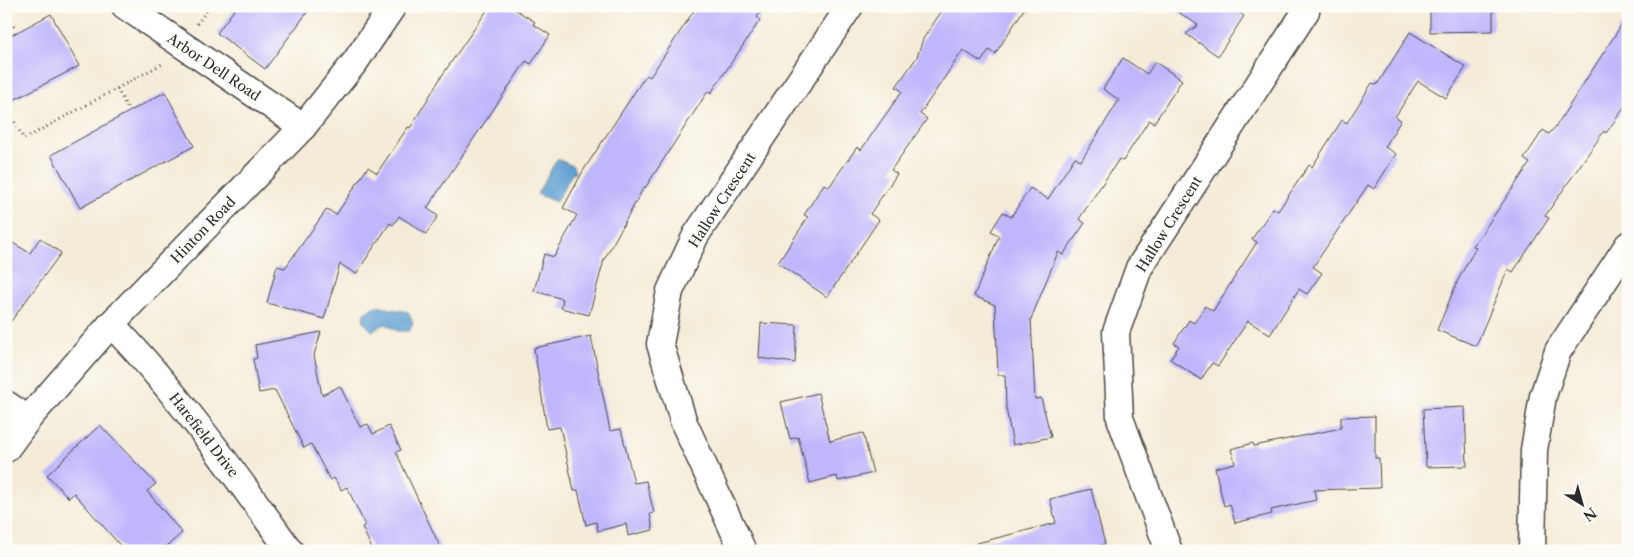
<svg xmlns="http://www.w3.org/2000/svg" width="1634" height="557" font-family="'Libre Caslon Text',serif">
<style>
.water{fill:#61a0d3;stroke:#46667f}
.building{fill:#bfb6fc}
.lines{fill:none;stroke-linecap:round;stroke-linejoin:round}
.street-casing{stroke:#494845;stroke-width:29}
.path{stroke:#494845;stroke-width:3;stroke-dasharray:1 4;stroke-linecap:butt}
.street{stroke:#fff;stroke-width:26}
.labels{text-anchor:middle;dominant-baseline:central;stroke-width:4;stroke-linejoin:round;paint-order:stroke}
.street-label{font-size:14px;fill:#2b2b2b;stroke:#fdfcf7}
</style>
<rect width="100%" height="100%" fill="#fdfcf7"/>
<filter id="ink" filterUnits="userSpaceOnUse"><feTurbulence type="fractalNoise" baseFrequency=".02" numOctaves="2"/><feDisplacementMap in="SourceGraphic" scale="10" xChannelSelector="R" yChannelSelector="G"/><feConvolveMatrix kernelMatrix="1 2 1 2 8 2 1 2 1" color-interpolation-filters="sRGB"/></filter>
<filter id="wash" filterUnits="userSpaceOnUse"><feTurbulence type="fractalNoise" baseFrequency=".0096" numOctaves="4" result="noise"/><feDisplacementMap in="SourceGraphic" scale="20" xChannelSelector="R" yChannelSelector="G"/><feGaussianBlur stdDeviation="1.12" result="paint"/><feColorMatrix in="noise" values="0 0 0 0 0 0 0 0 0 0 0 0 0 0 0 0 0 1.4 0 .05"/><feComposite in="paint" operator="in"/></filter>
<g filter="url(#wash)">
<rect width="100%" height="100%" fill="#f4ecd8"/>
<g class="water">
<path d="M 557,159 L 573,166 L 575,173 L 572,174 L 556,202 L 537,194 Z"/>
<path d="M 376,306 L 408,312 L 413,323 L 409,331 L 398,331 L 385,324 L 372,331 L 363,322 L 364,313 Z"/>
</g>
<g id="blocks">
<g class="building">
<path d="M 237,6 L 312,6 L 265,69 L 217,33 Z"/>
<path d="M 490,6 L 510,6 L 535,22 L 533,24 L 550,35 L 531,64 L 526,61 L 427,208 L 438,216 L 426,234 L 399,216 L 393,225 L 390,223 L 356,274 L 340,264 L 324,319 L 267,303 L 277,266 L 285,268 L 327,209 L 336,215 L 368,167 L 377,173 L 408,127 L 410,128 L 443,74 Z"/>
<path d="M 697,6 L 765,6 L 757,17 L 760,20 L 711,93 L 708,91 L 645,188 L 644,187 L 604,260 L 589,315 L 561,308 L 563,299 L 534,291 L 544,254 L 554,257 L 577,215 L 563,208 L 583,171 L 646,75 L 650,77 Z"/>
<path d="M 945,6 L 1026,6 L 995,54 L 989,50 L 981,62 L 963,50 L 920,114 L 927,119 L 891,170 L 897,174 L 870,214 L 879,220 L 827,297 L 778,263 L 808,217 L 804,215 L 824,184 L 829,187 L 857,147 L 861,150 L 902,91 L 896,87 L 917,57 L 923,39 Z"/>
<path d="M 1169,6 L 1231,6 L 1244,16 L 1218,56 L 1186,34 L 1198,25 Z"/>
<path d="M 1430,6 L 1493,6 L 1493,31 L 1430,32 Z"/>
<path d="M 51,14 L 79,66 L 6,104 L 6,38 Z"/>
<path d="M 1628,15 L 1628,102 L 1606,133 L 1604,131 L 1545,216 L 1549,218 L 1513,272 L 1508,269 L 1476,346 L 1437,330 L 1458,280 L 1476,247 L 1473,246 L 1530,163 L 1524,159 L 1543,130 L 1549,134 L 1556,126 Z"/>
<path d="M 1410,32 L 1466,67 L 1446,98 L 1418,81 L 1395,117 L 1401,120 L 1385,147 L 1396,154 L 1374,189 L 1368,185 L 1313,267 L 1322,273 L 1307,294 L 1299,289 L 1270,335 L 1248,321 L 1218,366 L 1212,363 L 1201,380 L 1170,359 L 1179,346 L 1174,343 L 1189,320 L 1194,323 L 1205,306 L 1213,311 L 1257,242 L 1252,239 L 1273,208 L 1278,211 L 1309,165 L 1312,167 L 1342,120 L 1347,123 L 1372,83 L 1377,85 Z"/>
<path d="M 1123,58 L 1147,74 L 1155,62 L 1182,80 L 1154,123 L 1149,120 L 1123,161 L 1119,159 L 1079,219 L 1085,223 L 1063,255 L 1058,252 L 1031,319 L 1035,399 L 1041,398 L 1051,437 L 1013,445 L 1006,408 L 1005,375 L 998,375 L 995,305 L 974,296 L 999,236 L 991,231 L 1003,212 L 1011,217 L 1030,188 L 1048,199 L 1075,157 L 1081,161 L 1119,100 L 1103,89 Z"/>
<path d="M 165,92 L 194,146 L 80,208 L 51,155 Z"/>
<path d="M 40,238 L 61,253 L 6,328 L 6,239 L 30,253 Z"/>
<path d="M 761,323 L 797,325 L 795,363 L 759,358 Z"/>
<path d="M 321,332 L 314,355 L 322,395 L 340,386 L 360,427 L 368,424 L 373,434 L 389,426 L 401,450 L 396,452 L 442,551 L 373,551 L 362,527 L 365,525 L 347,487 L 341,490 L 334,478 L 330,480 L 311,444 L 304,448 L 275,390 L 259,393 L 253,359 L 257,358 L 255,345 Z"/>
<path d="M 591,336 L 610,431 L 621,429 L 634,483 L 646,481 L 654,513 L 650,514 L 653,530 L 628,536 L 626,524 L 598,531 L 596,522 L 586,525 L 578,490 L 574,491 L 560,427 L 547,429 L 534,348 Z"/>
<path d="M 818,393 L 830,441 L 863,433 L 873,473 L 838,481 L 837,476 L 810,483 L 798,437 L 790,439 L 781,402 Z"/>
<path d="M 1465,407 L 1467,466 L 1426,467 L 1423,409 Z"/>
<path d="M 1375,416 L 1375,458 L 1379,458 L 1380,488 L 1314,490 L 1316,500 L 1271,510 L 1272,514 L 1235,523 L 1230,504 L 1224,506 L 1215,468 L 1235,463 L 1231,449 L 1253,443 L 1254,446 L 1341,428 L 1341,417 Z"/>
<path d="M 100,425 L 156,484 L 147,491 L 182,533 L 161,551 L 125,551 L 74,493 L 69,498 L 47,475 Z"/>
<path d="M 1091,489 L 1105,544 L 1076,551 L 978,551 L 977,543 L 1056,523 L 1050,499 Z"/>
</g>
</g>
</g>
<g filter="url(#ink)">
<use href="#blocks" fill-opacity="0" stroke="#494845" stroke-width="1"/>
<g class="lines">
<defs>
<g id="street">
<path d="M 125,6 L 303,127"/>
<path d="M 111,324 C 178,393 234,473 290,551"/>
<path d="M 6,404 L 28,419"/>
<path d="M 6,449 L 28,419 L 111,324 L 303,127 L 355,62 L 393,6"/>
<path d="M 743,551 L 684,423 L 660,344 L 670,291 L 696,235 L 850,6"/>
<path d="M 1169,551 L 1120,418 L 1116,332 L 1139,268 L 1306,11 L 1307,6"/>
<path d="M 1532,551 L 1534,450 L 1543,396 L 1558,351 L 1628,245"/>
</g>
</defs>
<use href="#street" class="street-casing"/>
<g class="path">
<path d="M 6,7 L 8,6"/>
<path d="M 6,13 L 15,29"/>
<path d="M 197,24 L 210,6"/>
<path d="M 117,89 L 128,109"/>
<path d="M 7,109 L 24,139 L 162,64"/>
</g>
<use href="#street" class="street"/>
</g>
</g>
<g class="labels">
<g class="street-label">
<text transform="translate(214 67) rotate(34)">Arbor Dell Road</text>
<text transform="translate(722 200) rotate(-57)">Hallow Crescent</text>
<text transform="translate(1169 224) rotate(-58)">Hallow Crescent</text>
<text transform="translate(203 230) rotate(-46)">Hinton Road</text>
<text transform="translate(204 435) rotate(52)">Harefield Drive</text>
</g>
</g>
<rect width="1634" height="557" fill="none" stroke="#fdfcf7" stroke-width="25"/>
<g transform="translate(1582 504) rotate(143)" stroke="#fdfcf7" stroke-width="4" paint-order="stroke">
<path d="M0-4L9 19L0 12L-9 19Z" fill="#2b2b2b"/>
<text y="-8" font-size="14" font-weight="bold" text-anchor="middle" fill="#2b2b2b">N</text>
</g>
</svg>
